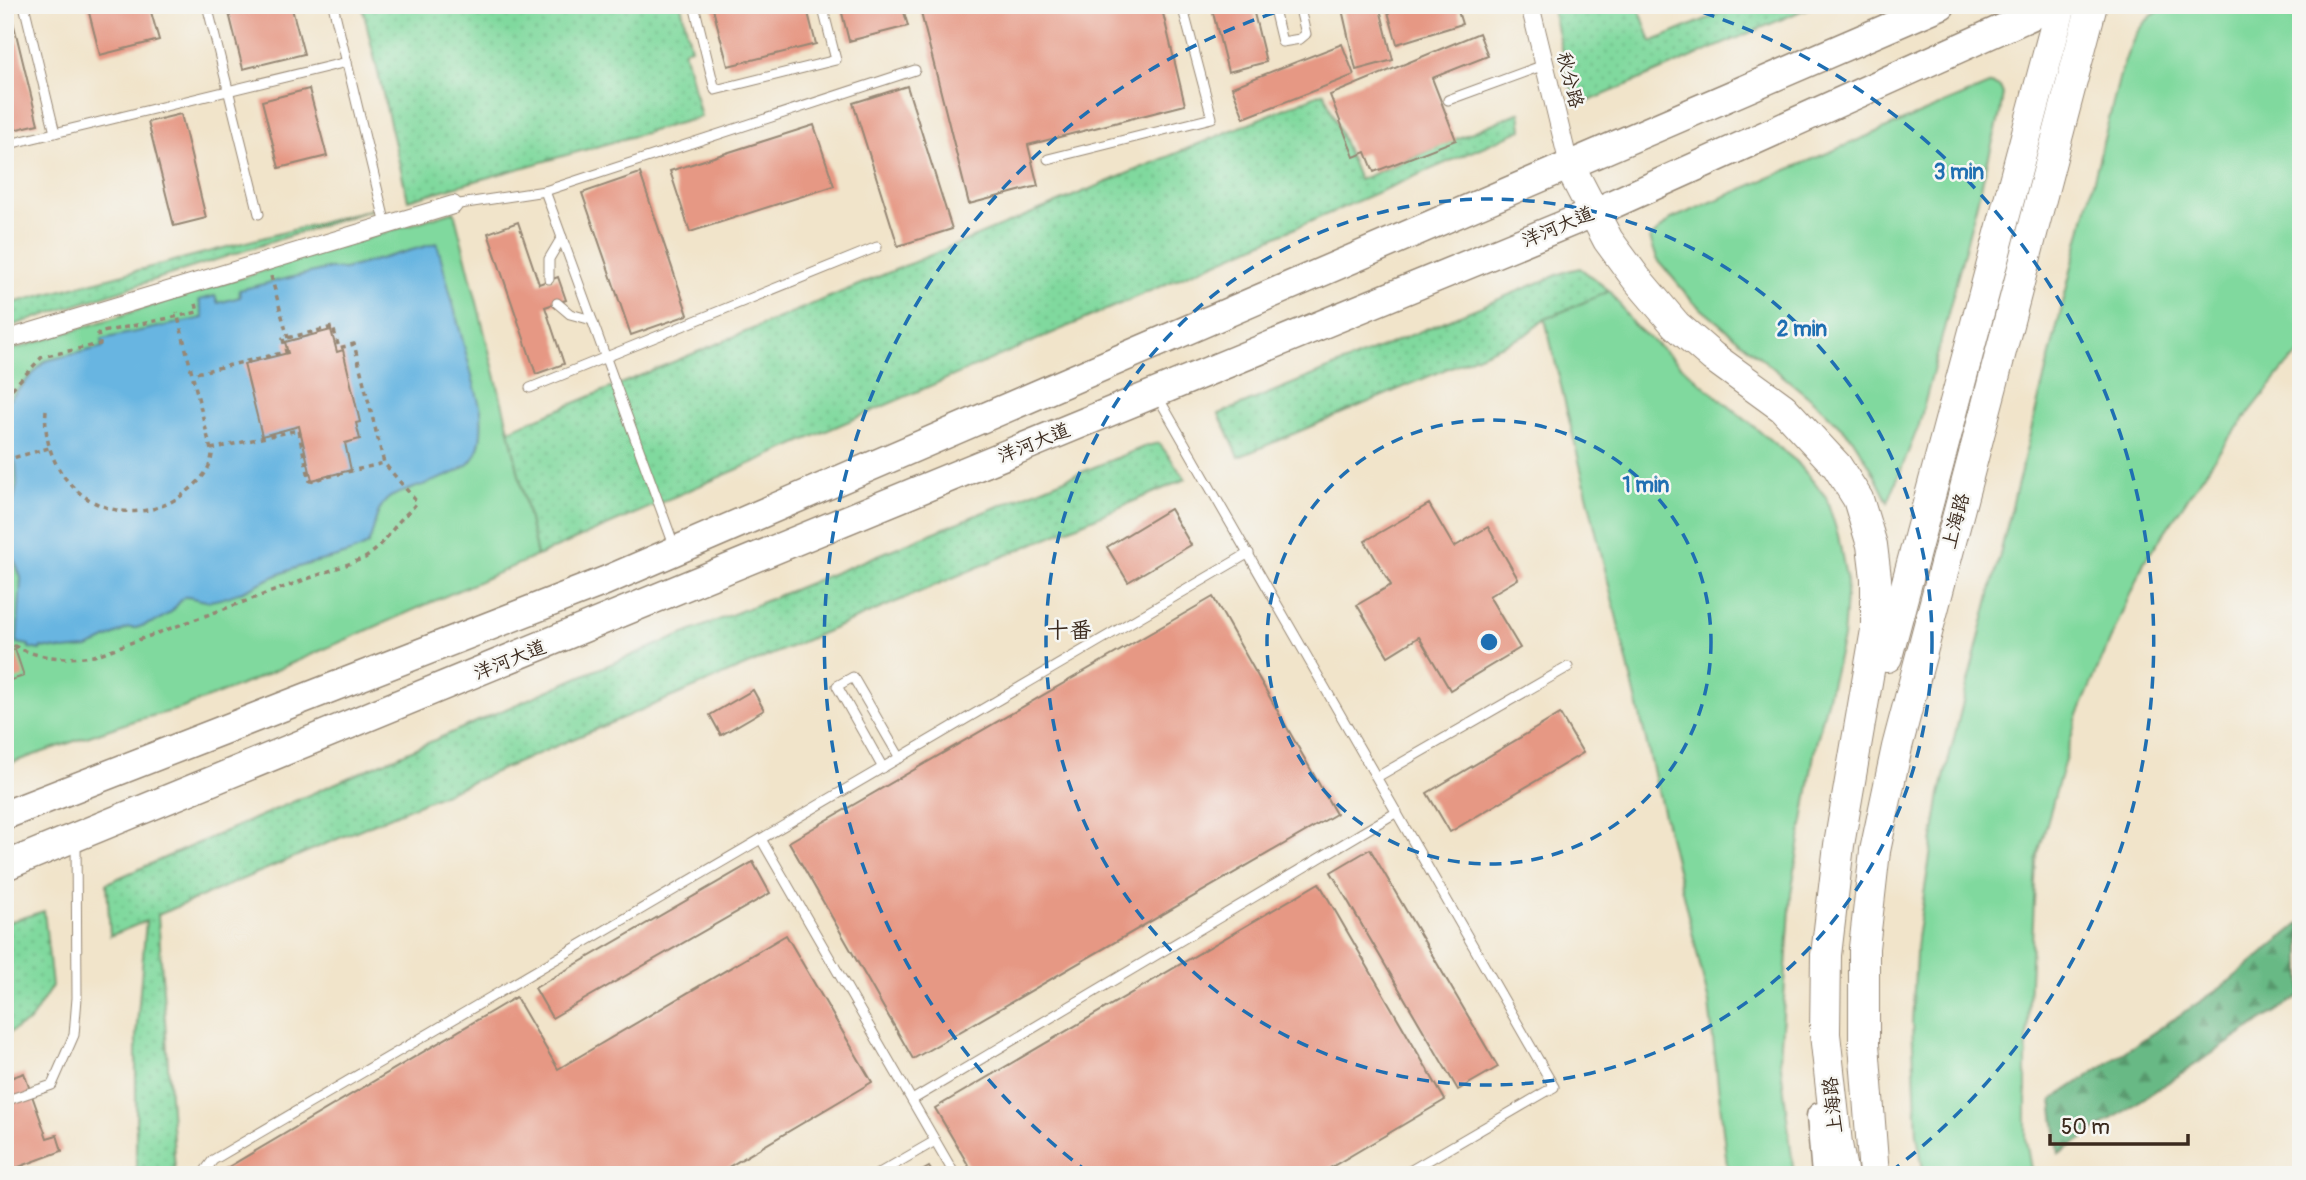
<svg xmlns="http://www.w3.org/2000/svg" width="2306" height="1180" font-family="Pangolin,'LXGW WenKai TC',sans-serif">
<defs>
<pattern id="grass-dots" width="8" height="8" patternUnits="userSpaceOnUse" patternTransform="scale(1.75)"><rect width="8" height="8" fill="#80d99e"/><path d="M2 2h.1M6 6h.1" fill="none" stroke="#70ba88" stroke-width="1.8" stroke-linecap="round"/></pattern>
<pattern id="forest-firs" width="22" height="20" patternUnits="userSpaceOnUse" patternTransform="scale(1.75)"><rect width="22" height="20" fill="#68b985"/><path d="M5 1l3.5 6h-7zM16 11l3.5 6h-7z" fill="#57976c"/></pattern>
</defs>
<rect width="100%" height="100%" fill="#f6f6f2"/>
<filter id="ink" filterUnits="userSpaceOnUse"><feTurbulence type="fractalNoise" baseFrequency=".0143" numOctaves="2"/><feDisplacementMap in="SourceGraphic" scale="14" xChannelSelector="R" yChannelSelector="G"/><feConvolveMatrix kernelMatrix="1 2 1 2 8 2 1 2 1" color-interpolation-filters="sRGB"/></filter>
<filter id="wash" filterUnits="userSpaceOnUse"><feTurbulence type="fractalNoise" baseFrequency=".00686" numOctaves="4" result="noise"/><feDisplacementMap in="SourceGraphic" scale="28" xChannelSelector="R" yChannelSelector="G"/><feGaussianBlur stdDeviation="1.57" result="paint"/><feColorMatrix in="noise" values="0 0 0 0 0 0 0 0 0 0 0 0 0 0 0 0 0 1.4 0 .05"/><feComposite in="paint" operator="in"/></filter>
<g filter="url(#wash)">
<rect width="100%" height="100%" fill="#f1e4ca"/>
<g fill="url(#grass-dots)" stroke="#5e825e" stroke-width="2">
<polygon points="362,5 681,5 691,48 684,50 701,117 408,200"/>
<polygon points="1551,5 1638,5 1651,42 1740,5 1815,5 1587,102 1578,98 1570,86"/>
<polygon points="1324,92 1359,180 1520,112 1522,130 537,556 509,430"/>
<polygon points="373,209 5,328 5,305"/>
<polygon points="1580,268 1610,291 1545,319 1524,336 1239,457 1219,414 1567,271"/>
<polygon points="1159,443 1186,479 158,915 175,1170 173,1175 136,1175 136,1037 146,921 110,936 107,883 586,674 1146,446"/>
<polygon points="44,911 52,986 30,1021 5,1035 5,923"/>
</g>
<polygon fill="url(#forest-firs)" stroke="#527252" stroke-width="2" points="2301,922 2301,995 2059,1154 2052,1100 2222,987"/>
<g fill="#80d99e" stroke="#5e825e" stroke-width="2">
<path d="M 2170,5 L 2301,5 L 2301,353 L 2288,364 L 2226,442 L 2144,562 L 2077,717 L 2036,862 L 2026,1061 L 2026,1141 L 2032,1175 L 1924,1175 L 1917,1135 L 1912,1023 L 1917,938 L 1940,794 L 2120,75 C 2131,43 2136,20 2170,5 Z"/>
<polygon points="1991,84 2000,87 2003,94 2000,114 1919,425 1888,502 1870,466 1852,438 1817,404 1693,302 1657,259 1650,238 1671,219"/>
<polygon points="454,211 509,430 537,556 249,682 180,709 136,720 5,765 5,352"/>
<polygon points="1610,291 1633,324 1703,385 1797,462 1826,497 1838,535 1847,582 1843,638 1815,748 1791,894 1780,1058 1794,1175 1728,1175 1709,1003 1545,319"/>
</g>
<path fill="#67b5e1" stroke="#517080" stroke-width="2" d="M 437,243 L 481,410 C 485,470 463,470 414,488 C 407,491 396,493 389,498 C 373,510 374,539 367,545 C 359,551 345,554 337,557 C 321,561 305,564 290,570 C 264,579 238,597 210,601 C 201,602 193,596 184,597 L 171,612 L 157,621 L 136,628 L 128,628 L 88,648 L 64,650 L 41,647 L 40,650 L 29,648 L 29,645 L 17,643 L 21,578 L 5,534 L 5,516 L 13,503 L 17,485 L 16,465 L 5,437 L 5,404 L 45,361 L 103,347 L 102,339 L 203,318 L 199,300 L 215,296 L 218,303 L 240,297 L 239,290 L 326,269 L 344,269 Z"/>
<g id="blocks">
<g fill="#e69884">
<polygon points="5,5 9,5 38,124 5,132"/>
<polygon points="87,5 149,5 159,40 100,55"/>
<polygon points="227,5 291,5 304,54 243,69"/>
<polygon points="712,5 806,5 816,44 728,66"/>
<polygon points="840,5 902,5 908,26 849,41"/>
<polygon points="919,5 1161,5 1185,105 1028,145 1038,186 969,204"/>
<polygon points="1211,5 1252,5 1266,62 1228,72"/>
<polygon points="1341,5 1379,5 1393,60 1356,70"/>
<polygon points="1386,5 1456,5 1462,24 1397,44"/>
<polygon points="1479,33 1488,56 1432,78 1456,140 1374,172 1366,152 1354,157 1330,95"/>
<polygon points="1342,44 1354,75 1244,118 1232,87"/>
<polygon points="907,86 952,229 898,246 853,103"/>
<polygon points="309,89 327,156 279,168 262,101"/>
<polygon points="181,114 206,218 174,226 148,122"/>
<polygon points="814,125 834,186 690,232 670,171"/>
<polygon points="640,173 688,315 631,335 582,193"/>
<polygon points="518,222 539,284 558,277 566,300 545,307 564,364 536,374 488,233"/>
<polygon points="331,330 337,352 343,350 360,422 356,423 360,439 345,443 351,470 312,480 299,426 262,436 244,364 288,353 285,342"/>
<polygon points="1429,504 1454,547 1488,527 1518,579 1489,596 1520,648 1450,690 1419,637 1388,656 1357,605 1391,585 1365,541"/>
<polygon points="1170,509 1191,545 1128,582 1107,547"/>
<polygon points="1213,597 1336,814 913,1059 789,842"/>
<polygon points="15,649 24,676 11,680 5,661 5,653"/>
<polygon points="753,690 764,710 721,735 710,715"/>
<polygon points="1560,714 1583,753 1450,832 1427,793"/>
<polygon points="1370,849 1498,1067 1458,1090 1331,872"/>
<polygon points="753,862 770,893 552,1018 535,988"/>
<polygon points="1319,883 1445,1100 1318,1175 974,1175 935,1108"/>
<polygon points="786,935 872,1082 715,1175 215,1175 516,997 558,1069"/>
<polygon points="24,1073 47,1138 57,1135 62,1151 5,1172 5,1080"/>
<polygon points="929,1167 934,1175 915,1175"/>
</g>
</g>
</g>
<g filter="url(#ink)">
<use href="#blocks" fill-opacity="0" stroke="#968774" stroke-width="2"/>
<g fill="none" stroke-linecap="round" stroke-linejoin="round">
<g stroke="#968774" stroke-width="11">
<g id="service">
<polyline points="24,5 55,133"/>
<polyline points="207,5 259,214"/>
<polyline points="333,5 386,225"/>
<polyline points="694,5 715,90 836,60 822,5"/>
<polyline points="1273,5 1282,42 1300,39 1306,34 1299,5"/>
<polyline points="1448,100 1544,65"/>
<polyline points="5,145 347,62"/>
<polyline points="1048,159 1212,118 1182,5"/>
<polyline points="545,191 675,548"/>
<polyline points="453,205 545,191 915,70"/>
<polyline points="549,279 549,259 562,237"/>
<polyline points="557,303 570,314 592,320"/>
<polyline points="530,388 877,247"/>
<polyline points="1158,397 1554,1087 1403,1175"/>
<polyline points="883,768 837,686 853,677 900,758"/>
<polyline points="1377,777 1568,667"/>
<polyline points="761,839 955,1175"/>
<polyline points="912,1100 1397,812"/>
<polyline points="5,1101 52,1085 74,1035 77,998 76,840"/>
<polyline points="202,1175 213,1160 1249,553"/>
<polyline points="876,1175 935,1141"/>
</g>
</g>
<g stroke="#968774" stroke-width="20">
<g id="minor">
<polyline points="1530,5 1569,165"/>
<polyline points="5,340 453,205"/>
</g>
</g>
<g stroke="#968774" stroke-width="29">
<polyline id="secondary" points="1820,1116 1825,1175"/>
</g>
<g stroke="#968774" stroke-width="31">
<g id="primary">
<polyline points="5,815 605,581 1941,5"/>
<polyline points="5,866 1593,213 2055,5"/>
</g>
</g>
<g stroke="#968774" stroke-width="32">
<g id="trunk">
<polyline points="1569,165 1608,240 1636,278 1676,325 1713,357 1783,408 1837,466 1858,499 1872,545 1876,578 1876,630 1839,845 1826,955 1825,1034 1837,1144 1843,1175"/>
<polyline points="1887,657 2061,5"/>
<polyline points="1874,1175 1864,1044 1864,948 1875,851 1897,747 2092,5"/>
</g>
</g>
<g stroke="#968774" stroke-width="3.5" stroke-dasharray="5 5" stroke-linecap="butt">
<polyline points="271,276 288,338"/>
<polyline points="5,396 42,357 100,344 98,333 198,312 195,299"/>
<polyline points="211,449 298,430 310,481 384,463"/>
<polyline points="5,460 49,448"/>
<path d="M 5,640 C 33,659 61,660 94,656 L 365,558 C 380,548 387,537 397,524 C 403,516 411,511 417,502 L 384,463 L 354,344 L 339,348 L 333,327 L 283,339 L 286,352 L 192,374"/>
</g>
<use href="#service" stroke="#fff" stroke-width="9"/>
<use href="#minor" stroke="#fff" stroke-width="18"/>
<use href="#secondary" stroke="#fff" stroke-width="26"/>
<use href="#primary" stroke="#fff" stroke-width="28"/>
<use href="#trunk" stroke="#fff" stroke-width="30"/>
<path stroke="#968774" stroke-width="3.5" stroke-dasharray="5 5" stroke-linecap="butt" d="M 46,410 C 39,491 124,543 189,490 C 200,481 211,469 212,454 L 177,313"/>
</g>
</g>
<g fill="none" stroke="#1f6fb2" stroke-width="3.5" stroke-dasharray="12 9">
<circle cx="1489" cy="642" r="222"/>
<circle cx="1489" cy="642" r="443"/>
<path d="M1089 1173A665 665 0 0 1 1295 6M1683 6A665 665 0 0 1 1889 1173"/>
</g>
<g text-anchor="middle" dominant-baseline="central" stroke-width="5" stroke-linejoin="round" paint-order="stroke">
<g font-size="19" fill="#3b2a1e" stroke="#f6f6f2">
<text transform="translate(1570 80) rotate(76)">秋分路</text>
<text transform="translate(1558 227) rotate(-23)">洋河大道</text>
<text transform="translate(1034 443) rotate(-22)">洋河大道</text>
<text transform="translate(1956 521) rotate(-75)">上海路</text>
<text transform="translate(510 660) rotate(-22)">洋河大道</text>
<text transform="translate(1833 1105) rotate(-96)">上海路</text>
</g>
<g font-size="23" fill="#3b2a1e" stroke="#f6f6f2">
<text x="1069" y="630">十番</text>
</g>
</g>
<circle cx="1489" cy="642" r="10" fill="#1f6fb2" stroke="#f6f6f2" stroke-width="3.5"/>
<g font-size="21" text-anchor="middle" font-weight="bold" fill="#1f6fb2" stroke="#f6f6f2" stroke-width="5" stroke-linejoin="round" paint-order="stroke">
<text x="1959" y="179">3 min</text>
<text x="1802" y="336">2 min</text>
<text x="1646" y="492">1 min</text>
</g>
<rect width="2306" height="1180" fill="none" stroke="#f6f6f2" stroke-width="28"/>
<path d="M2050 1134v10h138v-10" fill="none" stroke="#3b2a1e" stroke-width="3.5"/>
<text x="2061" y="1134" font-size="21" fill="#3b2a1e" stroke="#f6f6f2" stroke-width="5" paint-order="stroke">50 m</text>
</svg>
